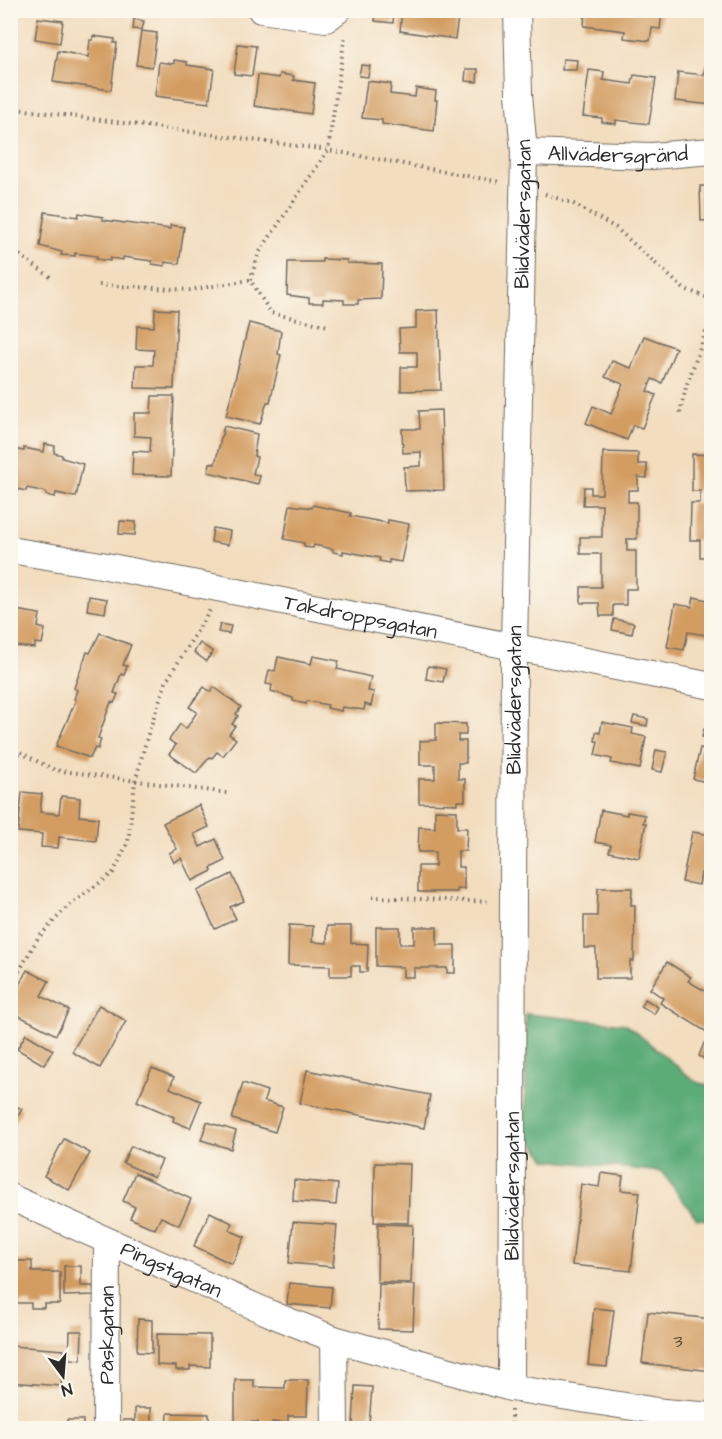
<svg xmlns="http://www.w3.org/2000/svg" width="722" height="1439" font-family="'Architects Daughter',sans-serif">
<rect width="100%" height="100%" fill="#fbf7ec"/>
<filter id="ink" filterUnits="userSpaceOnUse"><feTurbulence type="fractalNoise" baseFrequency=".0167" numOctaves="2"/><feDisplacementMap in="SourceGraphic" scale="12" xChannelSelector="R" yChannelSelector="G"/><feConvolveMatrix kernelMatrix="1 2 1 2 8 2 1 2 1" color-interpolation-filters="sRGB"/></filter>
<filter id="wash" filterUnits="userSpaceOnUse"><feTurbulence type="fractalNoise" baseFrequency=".008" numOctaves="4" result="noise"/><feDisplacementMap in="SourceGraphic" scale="24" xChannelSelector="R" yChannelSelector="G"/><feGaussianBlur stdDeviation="1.35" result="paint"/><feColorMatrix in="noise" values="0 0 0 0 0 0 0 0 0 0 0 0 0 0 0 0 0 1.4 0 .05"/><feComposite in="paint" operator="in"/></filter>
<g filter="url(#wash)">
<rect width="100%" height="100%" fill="#f2ddbf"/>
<polygon fill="#5bac78" stroke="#436c52" stroke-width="1.5" points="526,1014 626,1024 696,1082 711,1086 711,1220 697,1219 662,1172 547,1160 525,1133"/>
<g id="blocks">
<g fill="#d39d62">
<polygon points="376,10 394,10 393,23 375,21"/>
<polygon points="402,10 459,10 455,39 400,31"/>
<polygon points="585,10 662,11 660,29 652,28 650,41 624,38 625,31 584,26"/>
<polygon points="38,18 63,21 60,43 35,39"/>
<polygon points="134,19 144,21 142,30 133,29"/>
<polygon points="141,31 157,33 152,67 136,65"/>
<polygon points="93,36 115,39 114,43 117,43 111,90 53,82 58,51 88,57 90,40 93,40"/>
<polygon points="10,38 15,42 13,58 16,64 15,70 10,74"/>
<polygon points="238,44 256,46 252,76 234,74"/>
<polygon points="563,59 577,60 576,70 562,70"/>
<polygon points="174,60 187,62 187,65 214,69 209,103 155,96 159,62 174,64"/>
<polygon points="361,65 370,66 368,77 359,76"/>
<polygon points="705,66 712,67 712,105 675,101 678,72 704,75"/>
<polygon points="466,69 478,69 477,82 465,81"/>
<polygon points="589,70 604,72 603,80 632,84 634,75 656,78 649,124 616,120 616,124 602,122 602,118 583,116"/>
<polygon points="280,74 294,76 293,80 315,83 311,114 254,106 258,75 279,78"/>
<polygon points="367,81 391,84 390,94 415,97 416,88 436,91 435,100 437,100 434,131 382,124 382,120 362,118"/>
<polygon points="700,186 712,186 712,220 701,221"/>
<polygon points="45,212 78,217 79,213 103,217 103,220 170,229 170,225 184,227 179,264 165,262 165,266 152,264 152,261 123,257 123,260 110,258 110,261 96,259 97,256 75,253 75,256 61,255 62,252 40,246"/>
<polygon points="322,259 347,260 347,263 382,264 381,299 358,300 358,304 344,304 344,300 323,299 323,303 309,303 309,298 287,295 288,262 322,262"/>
<polygon points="155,309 177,310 174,389 135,388 136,365 153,365 154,350 136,349 137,326 154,327"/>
<polygon points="438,310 441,390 401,391 401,367 417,367 417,352 400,352 399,329 416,328 416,311"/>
<polygon points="10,316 16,317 14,330 10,329"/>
<polygon points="249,323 281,331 278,354 281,355 270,402 267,402 260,424 226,416"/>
<polygon points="644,336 676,348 662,383 652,379 647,391 656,395 642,428 633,425 627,440 586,423 593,406 611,414 623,384 605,377 612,361 631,368"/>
<polygon points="152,396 174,396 171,476 132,475 133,451 150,452 151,437 134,436 134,413 151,413"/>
<polygon points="441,410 444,490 405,491 404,467 421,466 421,452 403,453 402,429 420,429 419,411"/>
<polygon points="224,426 257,434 254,456 257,457 253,474 260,476 258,484 208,472 210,463 215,464"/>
<polygon points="45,444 55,446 54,453 62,455 62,458 83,464 76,497 56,493 55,497 46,495 46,492 27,488 26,491 17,489 17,486 10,485 10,450 13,449 24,451 24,448 44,452"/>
<polygon points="603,452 638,453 638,464 647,464 647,478 638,477 638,490 628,490 628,502 637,502 637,539 627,539 627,551 636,551 636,589 626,589 626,605 613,605 613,616 600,616 599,603 581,603 581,587 601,587 601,554 580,554 580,537 602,537 602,505 583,505 584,487 591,487 591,494 602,494"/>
<polygon points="692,454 712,455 712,557 700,557 700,540 690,540 691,503 700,503 700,491 692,491"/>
<polygon points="290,505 312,508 313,505 351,513 350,516 388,523 388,520 409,524 401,562 389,560 389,563 379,561 380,558 343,551 343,554 333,552 333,549 314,545 313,548 304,547 304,543 284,539"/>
<polygon points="120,521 136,522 135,535 119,534"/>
<polygon points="213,528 230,531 228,545 211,542"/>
<polygon points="89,596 107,599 105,613 87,610"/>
<polygon points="694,597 712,601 712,636 688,632 684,650 667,647 675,604 692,607"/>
<polygon points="10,609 40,614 38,627 45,629 42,644 35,643 35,648 14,646 13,650 10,649"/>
<polygon points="614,619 634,623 632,634 612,630"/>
<polygon points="220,624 231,626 229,634 218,632"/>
<polygon points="100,633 131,645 123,665 127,666 124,675 121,674 114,693 118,694 114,703 111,702 98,738 101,739 98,749 95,748 90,758 56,746 76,700 74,699 77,690 74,688 87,652 90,653"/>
<polygon points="200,643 213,652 206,661 194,652"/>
<polygon points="313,656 339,661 337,669 371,677 368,691 374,692 371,706 365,704 364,710 342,707 341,711 327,708 328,705 307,701 306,704 293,701 293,698 271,691 272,685 266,684 269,670 275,671 278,657 311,664"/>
<polygon points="428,666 446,669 443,682 426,679"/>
<polygon points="204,687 211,692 214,687 241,707 236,714 238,716 232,724 235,726 229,734 236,739 223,756 217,752 212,758 210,757 196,773 169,754 176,745 169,740 180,724 186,729 197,712 189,707"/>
<polygon points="634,716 648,719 647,726 632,723"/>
<polygon points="602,722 633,728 632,734 646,737 640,769 611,763 612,759 595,755 598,741 595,741 596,732 600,733"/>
<polygon points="436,723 466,724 466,735 458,735 458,741 466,741 466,763 458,763 458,779 465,779 465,801 457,801 457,804 419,803 419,779 435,779 435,765 420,765 420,741 436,740"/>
<polygon points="704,729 712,730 712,739 702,737"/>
<polygon points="700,748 712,750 712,783 693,779"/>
<polygon points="656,750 667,752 662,772 652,770"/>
<polygon points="22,792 42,794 40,812 59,814 61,796 80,798 79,816 98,818 96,841 59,837 58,848 41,847 42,834 18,832"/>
<polygon points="199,805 209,827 194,834 200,847 216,839 225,861 211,868 212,871 192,881 181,858 174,862 169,853 177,849 163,823"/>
<polygon points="435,810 457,811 457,828 467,828 466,851 458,851 458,867 464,867 464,889 457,889 457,892 418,892 418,866 435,866 435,852 418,852 419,827 435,828"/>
<polygon points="601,810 627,815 627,812 645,815 643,823 646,823 639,858 609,852 611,845 595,842"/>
<polygon points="692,832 712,835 712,875 701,873 699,885 682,882"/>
<polygon points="232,874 244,901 230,907 236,919 215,929 197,891"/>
<polygon points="598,888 632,888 631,905 635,905 634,961 630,961 630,978 596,978 596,948 584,948 584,916 597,916"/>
<polygon points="289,925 313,926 312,942 327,943 327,926 351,926 351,943 368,944 367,972 360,972 360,966 351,966 351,976 330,976 330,966 288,965"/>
<polygon points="376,927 400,927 400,944 414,944 414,927 437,927 437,945 455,945 455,973 447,973 447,968 414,968 414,977 403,977 403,967 376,966"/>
<polygon points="667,962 691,977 688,981 712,995 710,1034 660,1003 663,998 650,989"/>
<polygon points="27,970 49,981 41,996 69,1010 56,1035 10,1011 10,1003"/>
<polygon points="645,999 658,1007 654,1014 641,1006"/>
<polygon points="99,1005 126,1021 100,1068 72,1052"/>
<polygon points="26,1034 53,1050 44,1065 17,1049"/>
<polygon points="704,1043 712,1048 710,1062 699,1056"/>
<polygon points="152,1068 174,1077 170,1088 201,1101 190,1128 173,1121 174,1117 137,1101"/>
<polygon points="307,1070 430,1095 424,1128 300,1103"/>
<polygon points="243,1083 267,1091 264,1101 283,1107 275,1132 232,1119"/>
<polygon points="10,1103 22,1109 10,1132"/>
<polygon points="207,1122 236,1131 231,1149 201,1140"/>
<polygon points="64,1139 90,1153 69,1190 44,1176"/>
<polygon points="131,1146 162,1160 154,1177 123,1163"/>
<polygon points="375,1163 410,1164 408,1223 374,1222"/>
<polygon points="135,1173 191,1199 179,1225 161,1217 155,1229 130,1218 135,1207 123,1201"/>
<polygon points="601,1173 623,1176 621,1190 640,1192 631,1271 572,1265 581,1184 599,1187"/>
<polygon points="294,1180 338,1184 336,1205 293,1201"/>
<polygon points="210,1212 232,1223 229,1230 245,1237 232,1264 194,1246"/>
<polygon points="293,1222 337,1225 333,1267 289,1263"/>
<polygon points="378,1224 413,1225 411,1283 377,1282"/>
<polygon points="18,1261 32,1261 32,1272 60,1272 60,1304 44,1304 44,1308 31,1308 31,1303 17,1303"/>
<polygon points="64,1266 81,1266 81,1286 93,1286 94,1295 64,1296"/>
<polygon points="289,1283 332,1287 330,1308 287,1304"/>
<polygon points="379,1284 415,1285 413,1330 378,1329"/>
<polygon points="594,1308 614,1310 607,1367 588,1365"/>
<polygon points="648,1312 712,1319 712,1371 642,1363"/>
<polygon points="138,1319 152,1320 152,1353 137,1352"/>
<polygon points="70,1331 82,1331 81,1360 69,1359"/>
<polygon points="157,1334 210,1335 210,1367 190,1366 190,1370 176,1370 176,1366 157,1365"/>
<polygon points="12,1346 64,1350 61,1386 10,1382"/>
<polygon points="235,1380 254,1380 254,1387 285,1388 285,1380 308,1380 307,1416 288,1416 288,1423 272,1422 272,1426 258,1426 258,1422 235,1422"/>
<polygon points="355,1386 372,1387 369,1425 353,1424"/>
<rect x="135" y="1408" width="16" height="20"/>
<polygon points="168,1413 209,1414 209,1428 167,1428"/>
<rect x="67" y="1420" width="16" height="8"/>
<rect x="123" y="1420" width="10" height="8"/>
</g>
</g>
</g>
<g filter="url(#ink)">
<use href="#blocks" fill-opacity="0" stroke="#71695f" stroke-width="1.5"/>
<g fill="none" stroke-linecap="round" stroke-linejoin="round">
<g stroke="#71695f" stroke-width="28">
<g id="minor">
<polyline points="261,10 326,19 338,10"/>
<path id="s1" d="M 524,152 L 652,156 L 712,151"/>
<path id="s2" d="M 10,550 L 101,565 L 712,686"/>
<path id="s3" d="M 10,1197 L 276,1316 L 334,1339 L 511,1388 L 664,1412 L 712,1416"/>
<polyline points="334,1339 335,1428"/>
<path id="s4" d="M 511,1388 L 514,647 L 524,152 L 519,94 L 517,10"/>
<path id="s5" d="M 106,1428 L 107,1242"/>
</g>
</g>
<g stroke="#71695f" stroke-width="4" stroke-dasharray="1.5 4.5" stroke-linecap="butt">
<polyline points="10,108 328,150 500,182"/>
<polyline points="545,194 572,203 616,228 684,289 712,299"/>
<polyline points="10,248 53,279"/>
<polyline points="250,280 259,253 328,150 345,35"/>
<polyline points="99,285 190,290 250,280 271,313 328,326"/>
<polyline points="680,413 686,387 712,315"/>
<polyline points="15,750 55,770 227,793"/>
<polyline points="372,897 491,902"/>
<polyline points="10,987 38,938 67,907 113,873 128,842 135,782 148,734 166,682 210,610"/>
<polyline points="511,1410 511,1428"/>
</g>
<use href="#minor" stroke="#fff" stroke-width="26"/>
</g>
</g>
<g text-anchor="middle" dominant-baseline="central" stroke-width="4.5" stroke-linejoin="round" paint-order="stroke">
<g font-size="18" fill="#554839">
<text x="678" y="1341">3</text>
</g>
<g font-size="21" fill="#2b2b2b" stroke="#fbf7ec">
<text stroke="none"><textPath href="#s1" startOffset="94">Allvädersgränd</textPath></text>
<text stroke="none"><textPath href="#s4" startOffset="1174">Blidvädersgatan</textPath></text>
<text stroke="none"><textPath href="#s2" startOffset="357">Takdroppsgatan</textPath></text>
<text stroke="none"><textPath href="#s4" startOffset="688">Blidvädersgatan</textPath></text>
<text stroke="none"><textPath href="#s4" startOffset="202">Blidvädersgatan</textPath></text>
<text stroke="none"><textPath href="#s3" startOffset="177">Pingstgatan</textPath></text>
<text stroke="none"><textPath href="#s5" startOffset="93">Påskgatan</textPath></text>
</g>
</g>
<rect width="722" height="1439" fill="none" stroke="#fbf7ec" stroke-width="36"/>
<g transform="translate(63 1376) rotate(164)" stroke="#fbf7ec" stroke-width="4.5" paint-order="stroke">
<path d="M0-4.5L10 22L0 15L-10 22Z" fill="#2b2b2b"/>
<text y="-9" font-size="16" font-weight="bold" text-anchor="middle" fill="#2b2b2b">N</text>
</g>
</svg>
